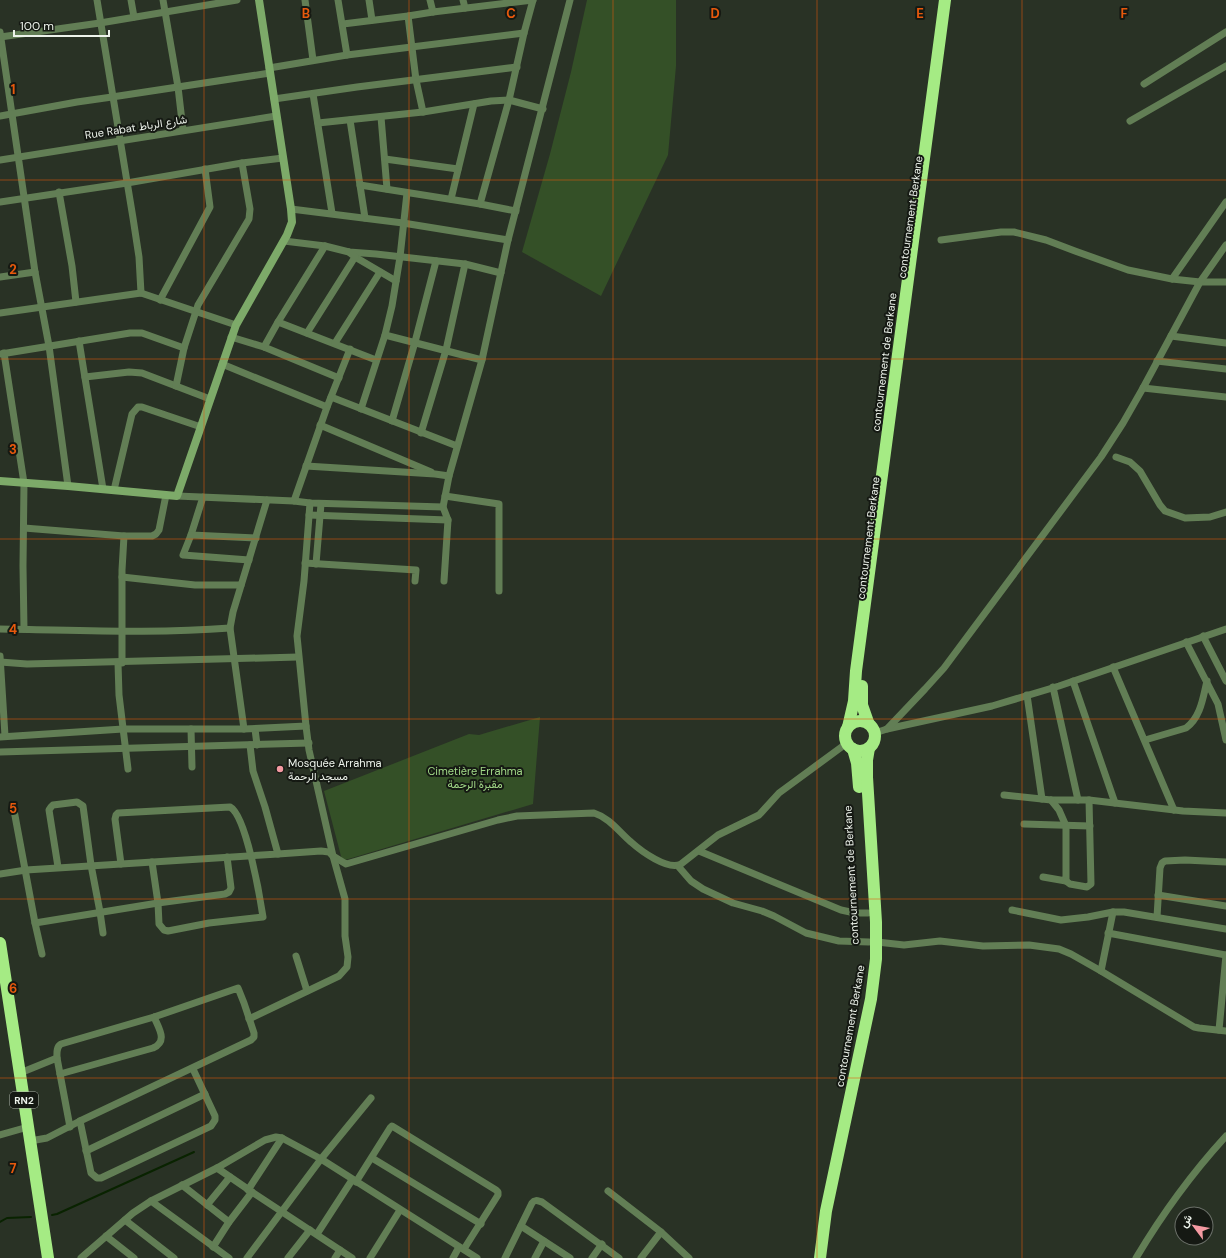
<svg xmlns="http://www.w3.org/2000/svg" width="1226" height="1258" font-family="'DM Sans',Vazirmatn,sans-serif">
<rect width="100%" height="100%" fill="#293225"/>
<g fill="#345027">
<polygon points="587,0 676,0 676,66 668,155 601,296 522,252 550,154 571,72"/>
<polygon points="540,717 533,804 345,860 342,860 324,791 469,734 479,735"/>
</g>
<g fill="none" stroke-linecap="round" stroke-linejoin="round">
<g stroke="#092300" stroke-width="2">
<polyline points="52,1215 57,1214 194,1152"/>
<polyline points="0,1222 7,1218 31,1217"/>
</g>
<g stroke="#627e55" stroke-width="7">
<polyline points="97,0 133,218 139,257 141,293"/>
<polyline points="131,0 134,17"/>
<polyline points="163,0 178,87 183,130"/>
<polyline points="305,0 313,60"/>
<polyline points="338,0 347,55"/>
<polyline points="369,0 372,20"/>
<polyline points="430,0 433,12"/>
<polyline points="463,0 465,8"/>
<polyline points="408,16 416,80 423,112"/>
<polyline points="343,24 408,16 433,12 533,0"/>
<polyline points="0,32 35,272 49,346 68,486"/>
<polyline points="0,37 100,23 237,0"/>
<polyline points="269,68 347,55 524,33"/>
<polyline points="1144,84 1226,32"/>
<polyline points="313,94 332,213"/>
<polyline points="274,99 357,87 517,67"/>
<polyline points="0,116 77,102 112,97 270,73"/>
<polyline points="381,117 387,189"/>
<polyline points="350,120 365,218"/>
<polyline points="1130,121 1226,66"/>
<polyline points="318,123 423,112 491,101 509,100 543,109"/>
<polyline points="385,159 458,169"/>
<polyline points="0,160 276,116"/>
<polyline points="360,185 480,204 516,211"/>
<polyline points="59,192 72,266 76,302"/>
<polyline points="451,199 474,104"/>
<polyline points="0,202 127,183 242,163 283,158"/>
<polyline points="480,204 509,100 524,33 533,0"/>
<polyline points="291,209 403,223 508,240"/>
<polyline points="941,240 1001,232 1014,232 1046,240 1075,251 1128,270 1172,279 1200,282 1226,282"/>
<polyline points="284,241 325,246 349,252 376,254 465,264 501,273"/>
<polyline points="355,257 396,281"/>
<polyline points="0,277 35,272"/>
<polyline points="1172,279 1226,202"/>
<polyline points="160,300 210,207 205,169"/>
<polyline points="0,313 141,293 236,325"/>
<polyline points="278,322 376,360"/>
<polyline points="307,333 355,257 349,252"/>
<polyline points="385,335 482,360"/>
<polyline points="1171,336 1226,343"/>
<polyline points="231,337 264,347 339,378"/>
<polyline points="79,341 103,489"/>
<polyline points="335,343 380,272"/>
<polyline points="264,347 278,322 325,246"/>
<polyline points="4,353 24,483 23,566 24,629"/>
<polyline points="1,354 130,333 142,333 184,348"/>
<polyline points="1157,361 1226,369"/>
<polyline points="222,364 327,407"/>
<polyline points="85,377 129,372 142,373 210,399"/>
<polyline points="176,386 184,348 198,305 249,219 250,209 242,163"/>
<polyline points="1143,388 1226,397"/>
<polyline points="331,397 457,446"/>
<polyline points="361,409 385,335 392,306 400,257 407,193"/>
<polyline points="392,421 415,342 436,261"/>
<polyline points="320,425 431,472"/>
<polyline points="421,433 446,350 465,264"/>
<polyline points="1116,457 1130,462 1140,471 1160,505 1165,511 1185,518 1210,517 1226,512"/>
<polyline points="306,466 435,474 449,476"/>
<polyline points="114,490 132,414 138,407 142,407 201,427"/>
<polyline points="177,496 294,501 310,503 443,507"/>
<polyline points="445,496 499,504 499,591"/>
<polyline points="203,497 191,535 183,555 249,560"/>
<polyline points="294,501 327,407 350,349"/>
<polyline points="309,515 448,520"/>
<polyline points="24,528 124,536 152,536 156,534 159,530 166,495"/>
<polyline points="191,535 256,538"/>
<polyline points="305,563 416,570 415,581"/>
<polyline points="316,564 321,504"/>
<polyline points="122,577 195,585 241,585"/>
<polyline points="444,581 448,520 443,507 449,476 482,360 508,240 570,0"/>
<path d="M 0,629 C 77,630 154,634 230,628"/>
<polyline points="1203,636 1226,681"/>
<polyline points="1186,642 1218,704 1226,740"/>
<polyline points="0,656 5,736"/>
<polyline points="0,662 27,664 298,657"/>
<polyline points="118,663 119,695 128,769"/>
<polyline points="122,663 122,570 124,536"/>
<polyline points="1113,667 1174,810"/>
<polyline points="1073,681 1115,803"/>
<polyline points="1053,687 1078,800"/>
<polyline points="1027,695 1042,799"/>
<polyline points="191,729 192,767"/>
<polyline points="244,729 230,628 233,612 267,500"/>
<polyline points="255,729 257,745"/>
<polyline points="887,729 992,706 1059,686 1226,629"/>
<polyline points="875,733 887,729 925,689 944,668 1101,457 1123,423 1143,388 1200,282 1226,245"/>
<polyline points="0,737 123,729 244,729 306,726 297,636 304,581 310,503"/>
<path d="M 1145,740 L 1186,728 C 1201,717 1203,697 1207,681"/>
<polyline points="0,752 309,743"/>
<polyline points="1004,795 1051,800 1089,800 1183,811 1226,813"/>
<polyline points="13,805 35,923 42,954"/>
<polyline points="1024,824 1090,826"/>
<polyline points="699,851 841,910 855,913 868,913"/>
<path d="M 278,854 L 321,851 L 329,852 L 333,856 L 346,864 L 498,820 L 517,816 L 594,813 C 610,818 619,832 631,842 C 641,851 668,871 681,864 L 718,835 L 759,815 L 779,793 L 847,743"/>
<path d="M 121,864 L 115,819 L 116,815 L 118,813 L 230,807 C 246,815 260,897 263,917 L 209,923 L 168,931 L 164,930 L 159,924 L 158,903 L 152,862"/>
<polyline points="678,866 691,881 703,889 733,903 762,911 774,916 806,933 839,941 869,942"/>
<polyline points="58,867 49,810 51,807 53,805 77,802 83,806 91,865 100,912 103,933"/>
<polyline points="0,874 26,870 278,854 265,807 253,771 250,745"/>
<polyline points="1043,877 1066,881 1066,826 1059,810 1051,800"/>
<polyline points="1066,881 1070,884 1087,887 1091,884 1089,800"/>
<polyline points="1158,895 1226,906"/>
<polyline points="1012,910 1061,920 1088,917 1113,912 1124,912 1226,929"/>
<polyline points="1157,917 1160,868 1162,863 1165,861 1185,860 1226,862"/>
<polyline points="35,923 158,903 225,894 229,892 231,888 227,857"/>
<polyline points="1108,933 1226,955"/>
<polyline points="877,942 904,945 940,941 983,946 1029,945 1059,949 1071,954 1101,971 1194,1027 1199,1028 1226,1031"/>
<polyline points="296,956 307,991"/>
<polyline points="1101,971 1113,912"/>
<polyline points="249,1019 339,976 347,967 348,957 345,936 345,899 333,856 309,750 306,726"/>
<polyline points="1219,1030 1226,955"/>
<polyline points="20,1073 57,1058 70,1127"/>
<path d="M 60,1074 L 153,1048 C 168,1041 159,1029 154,1017"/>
<polyline points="80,1121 91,1173 97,1178 101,1178 211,1126 215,1120 215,1116 193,1069"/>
<polyline points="0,1135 28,1127"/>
<path d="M 30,1141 L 47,1138 L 80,1121 L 251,1040 L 254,1037 L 254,1033 L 244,1003 L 238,988 L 154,1017 L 61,1044 C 56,1047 57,1053 57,1058"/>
<polyline points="86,1151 205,1094"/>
<polyline points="372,1158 481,1224"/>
<polyline points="217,1168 252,1192 352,1258"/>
<polyline points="356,1182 390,1128 392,1126 496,1190 498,1192 498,1195 464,1249"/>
<polyline points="182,1185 229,1222"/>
<polyline points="248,1190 282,1138"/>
<polyline points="608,1191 661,1232 689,1258"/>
<polyline points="151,1201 229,1258"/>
<polyline points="207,1205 230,1177"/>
<polyline points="125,1220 174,1258"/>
<polyline points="521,1226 570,1258"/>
<polyline points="317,1234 352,1180"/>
<polyline points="106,1236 134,1258"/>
<polyline points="213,1247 229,1222 252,1192"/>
<polyline points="81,1258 133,1213 151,1201 217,1168 265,1140 276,1137 282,1138 321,1159 477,1258"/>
<polyline points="247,1258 321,1159 371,1098"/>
<polyline points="288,1258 310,1230"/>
<polyline points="335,1258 340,1250"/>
<polyline points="370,1258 400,1210"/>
<polyline points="453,1258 459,1247"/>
<path d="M 505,1258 L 532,1203 C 535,1199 538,1201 542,1202 L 619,1258"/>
<polyline points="535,1258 544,1241"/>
<polyline points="592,1258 602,1244"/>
<polyline points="641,1258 661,1232"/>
<path d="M 1136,1258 C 1161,1216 1193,1172 1226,1136"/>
</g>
<polyline stroke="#7daa69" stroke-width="8" points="0,481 68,486 177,496 236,325 287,235 292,222 291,209 259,0"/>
<g stroke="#a5eb84" stroke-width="12">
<polyline points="862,686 862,705 868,722"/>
<circle cx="860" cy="736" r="15"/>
<polyline points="848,727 854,701 856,671 945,0"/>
<polyline points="853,749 857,763 859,787"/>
<polyline points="0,943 48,1258"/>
<polyline points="820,1258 826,1211 871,999 876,959 876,922 867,777 867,760 869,748"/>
</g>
</g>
<path fill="none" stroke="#e8590c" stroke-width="1" stroke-opacity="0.55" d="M 204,0 L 204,1258M 409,0 L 409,1258M 613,0 L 613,1258M 817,0 L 817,1258M 1022,0 L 1022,1258M 0,180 L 1226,180M 0,359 L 1226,359M 0,539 L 1226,539M 0,719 L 1226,719M 0,899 L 1226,899M 0,1078 L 1226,1078"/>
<circle fill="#f49aa2" stroke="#151913" stroke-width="1.5" cx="280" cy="769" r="4"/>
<g text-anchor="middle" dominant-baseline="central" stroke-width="4" stroke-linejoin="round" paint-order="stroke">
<rect fill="#151913" stroke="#acb2aa" stroke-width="1" x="10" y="1092" width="28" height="16" rx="3"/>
<g font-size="10" font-weight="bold" fill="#edf3eb">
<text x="24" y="1100">RN2</text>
</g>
<g font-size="11" fill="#edf3eb" stroke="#151913">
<text transform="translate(136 127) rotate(-9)">Rue Rabat شارع الرباط</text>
<text transform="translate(910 217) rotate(-82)">contournement Berkane</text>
<text transform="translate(884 362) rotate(-83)">contournement de Berkane</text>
<text transform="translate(868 538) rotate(-83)">contournement Berkane</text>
<text transform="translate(851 875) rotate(-93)">contournement de Berkane</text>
<text transform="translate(850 1026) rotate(-80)">contournement Berkane</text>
</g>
<g font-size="11" fill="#edf3eb" stroke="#151913" text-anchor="start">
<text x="288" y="763">Mosquée Arrahma<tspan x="288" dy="13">مسجد الرحمة</tspan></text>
</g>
<g font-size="11" fill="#a1d887" stroke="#151913">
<text x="475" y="771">Cimetière Errahma<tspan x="475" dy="13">مقبرة الرحمة</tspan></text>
</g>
</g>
<g font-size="13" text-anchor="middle" font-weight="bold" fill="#e8590c" stroke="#151913" stroke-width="4" stroke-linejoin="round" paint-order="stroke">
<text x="306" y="18">B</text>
<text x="511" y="18">C</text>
<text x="715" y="18">D</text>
<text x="920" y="18">E</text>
<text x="1124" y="18">F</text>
<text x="13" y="94">1</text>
<text x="13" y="274">2</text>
<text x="13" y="454">3</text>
<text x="13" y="634">4</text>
<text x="13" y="813">5</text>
<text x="13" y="993">6</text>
<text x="13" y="1173">7</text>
</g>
<g transform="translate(1194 1226) rotate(302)"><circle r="19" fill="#151913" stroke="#6b7069"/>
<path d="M0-3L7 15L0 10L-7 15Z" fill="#f49aa2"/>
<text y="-6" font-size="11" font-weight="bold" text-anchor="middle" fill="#edf3eb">ش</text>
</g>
<path d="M14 30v6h95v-6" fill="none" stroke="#edf3eb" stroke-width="2"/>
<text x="20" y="30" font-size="12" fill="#edf3eb" stroke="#151913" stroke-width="3" paint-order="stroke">100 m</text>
</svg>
